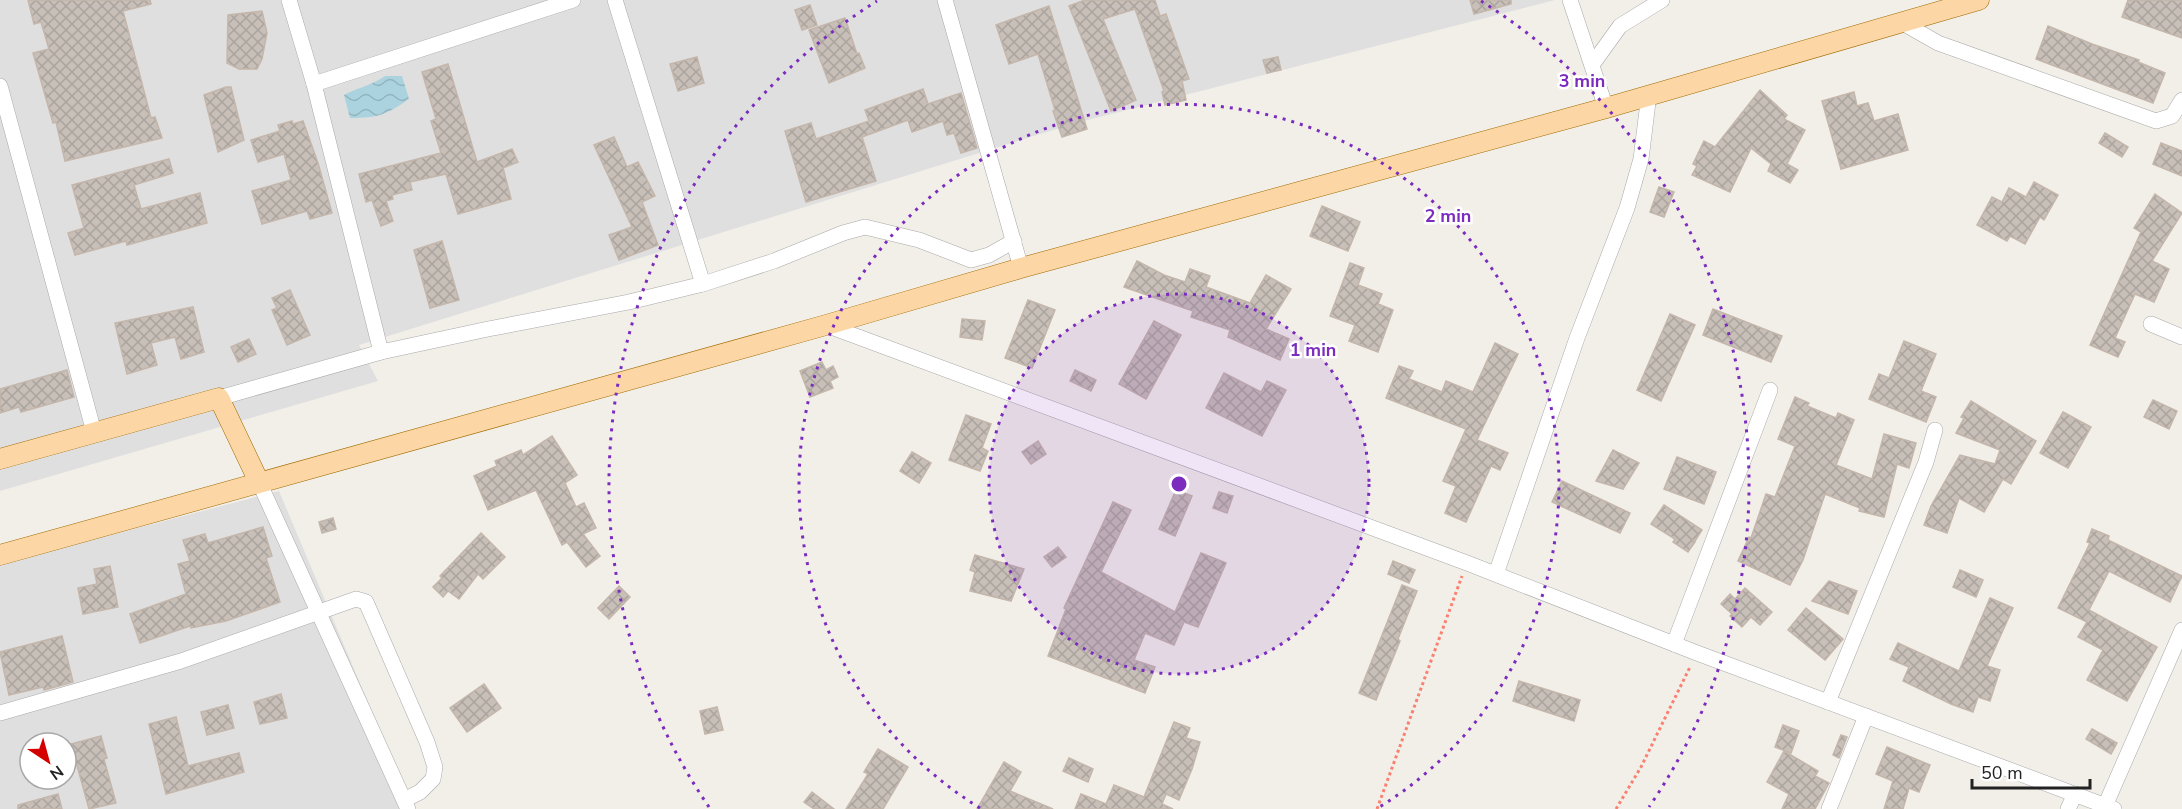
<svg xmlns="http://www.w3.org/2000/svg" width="2182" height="809" font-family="'Nunito Sans',sans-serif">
<defs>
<pattern id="water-waves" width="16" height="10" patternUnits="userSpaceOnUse" patternTransform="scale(1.5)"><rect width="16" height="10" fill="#aad3df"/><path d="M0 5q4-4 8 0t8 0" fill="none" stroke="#92b5bf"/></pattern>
<pattern id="building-cross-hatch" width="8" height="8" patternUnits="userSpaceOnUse" patternTransform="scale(1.5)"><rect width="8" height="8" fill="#c7bfb8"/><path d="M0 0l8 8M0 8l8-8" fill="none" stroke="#aba49e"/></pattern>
</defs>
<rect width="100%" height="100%" fill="#f2efe9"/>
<g fill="#e0dfdf" fill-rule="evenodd">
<polygon points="0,0 1555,0 1076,123 359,345 378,381 0,491"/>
<path d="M 279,491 L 413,809 L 0,809 L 0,564 ZM 30,743 L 66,743 L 66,779 L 30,779 Z"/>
</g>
<path fill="url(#water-waves)" d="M 385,76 L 402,76 L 409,99 C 386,115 378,118 350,118 L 344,95 C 357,88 373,85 385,76 Z"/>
<g fill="url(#building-cross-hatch)" stroke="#c4b6ab" stroke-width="1.5">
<polygon points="28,0 150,0 151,4 123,11 151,118 155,117 162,138 65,161 56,122 53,123 33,53 49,49 41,22 34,24"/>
<polygon points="1085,0 1155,0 1160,16 1166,14 1189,79 1182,81 1186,100 1165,105 1162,92 1164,91 1135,9 1103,19 1136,100 1111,111 1069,6"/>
<polygon points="1470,0 1511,0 1511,4 1474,14"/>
<polygon points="2128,0 2182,0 2182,38 2122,17"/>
<polygon points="810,5 817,25 802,30 795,10"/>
<polygon points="1049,6 1087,129 1062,137 1053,111 1055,110 1038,54 1009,64 996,25"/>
<polygon points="262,11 267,33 262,59 257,69 239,69 227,63 228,15"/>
<polygon points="845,18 857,54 859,53 865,68 829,83 809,30"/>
<polygon points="2048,26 2092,44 2139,60 2138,62 2165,73 2153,103 2036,59"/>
<polygon points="697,57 704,83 678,91 670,64"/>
<polygon points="1278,57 1281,70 1267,73 1263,60"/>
<polygon points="448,64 477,162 512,149 518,162 503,168 511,199 458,214 446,174 410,182 412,190 392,195 393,199 386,201 393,221 381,226 372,200 366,202 359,174 441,153 431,121 436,119 422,72"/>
<polygon points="226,87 231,87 244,140 218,152 204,95"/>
<polygon points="923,89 928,104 961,93 977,148 961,153 954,133 947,135 943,121 912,132 908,120 862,137 876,181 806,202 785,131 811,123 816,139 869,121 865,110"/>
<polygon points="1760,90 1787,115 1784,119 1805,130 1787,164 1798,170 1790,183 1768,171 1771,164 1751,148 1730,192 1692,175 1697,166 1693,164 1704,141 1715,147"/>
<polygon points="1854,92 1857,106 1868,103 1874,121 1898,114 1908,150 1841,169 1822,101"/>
<polygon points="292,121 293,124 303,121 318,163 332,213 310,219 307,211 262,224 252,191 291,180 284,154 258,162 251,140 280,131 278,125"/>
<polygon points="2105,133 2128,147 2122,157 2099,143"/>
<polygon points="614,137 627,167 638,162 655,196 642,202 658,245 619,260 609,235 632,227 594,145"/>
<polygon points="2161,143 2182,151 2182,176 2153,164"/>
<polygon points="169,159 173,173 134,185 141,209 200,193 207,223 127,245 126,241 75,255 68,233 84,228 72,185"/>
<polygon points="2034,182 2058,195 2044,220 2040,217 2025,244 2010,236 2007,241 1977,225 1992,197 2002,202 2009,188 2026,197"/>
<polygon points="1659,187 1674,192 1664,217 1650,212"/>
<polygon points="2155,194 2182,213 2152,261 2169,269 2154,302 2135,294 2115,338 2125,342 2118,357 2090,345 2141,232 2134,228"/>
<polygon points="1322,206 1360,222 1348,251 1310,236"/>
<polygon points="442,241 459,300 430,308 414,250"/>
<polygon points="1137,261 1164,275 1185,282 1190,269 1210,276 1206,287 1250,303 1266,275 1291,289 1266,329 1289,339 1280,360 1228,337 1230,330 1191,317 1193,311 1124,287"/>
<polygon points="1350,263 1364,268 1358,285 1382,294 1378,304 1393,310 1378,352 1349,341 1355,325 1330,316"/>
<polygon points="290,290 310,335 287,345 272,310 277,308 272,298"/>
<polygon points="1028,300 1055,310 1032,368 1005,358"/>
<polygon points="193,307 204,352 181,359 175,337 151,343 157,365 127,374 115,323"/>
<polygon points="1713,309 1782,336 1771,362 1703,335"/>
<polygon points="1670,314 1695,325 1661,401 1637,390"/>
<polygon points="962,319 985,321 982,340 960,337"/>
<polygon points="1154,321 1181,335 1146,399 1119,384"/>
<polygon points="249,339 256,354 238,362 231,347"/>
<polygon points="1904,341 1936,354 1921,391 1936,397 1926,422 1869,399 1879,374 1889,378"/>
<polygon points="1495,343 1518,354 1477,440 1508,453 1500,470 1491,466 1466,522 1445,513 1456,486 1443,481 1466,429 1386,398 1399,366 1413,371 1409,379 1442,392 1446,381 1473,392"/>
<polygon points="822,362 826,370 833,366 838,377 830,381 833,388 810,397 800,371"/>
<polygon points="67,370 74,397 21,412 19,407 0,413 0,389"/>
<polygon points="1075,370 1096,380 1091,391 1070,381"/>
<polygon points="1224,373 1261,392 1267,381 1286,390 1262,436 1206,408"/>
<polygon points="1795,397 1809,403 1807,406 1836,418 1838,413 1854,420 1836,465 1872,479 1884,434 1916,443 1909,468 1897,464 1884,517 1859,511 1860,508 1825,494 1803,560 1790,585 1738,561 1749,537 1751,538 1766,494 1775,497 1795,446 1778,439"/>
<polygon points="2153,400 2177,411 2169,429 2144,417"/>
<polygon points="1971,401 2036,441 2011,484 2003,479 1984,512 1959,498 1947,533 1924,525 1931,506 1960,455 1995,464 2000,450 1956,433 1964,418 1961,417"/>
<polygon points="2063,412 2091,427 2068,468 2040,453"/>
<polygon points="966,415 991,424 982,448 988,451 980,471 949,460"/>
<polygon points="552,436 577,475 565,483 576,507 584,503 596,528 583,534 600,556 586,567 567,542 562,545 536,490 488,510 474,476 497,466 495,461 521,450 523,455"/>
<polygon points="1038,441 1046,454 1031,464 1022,452"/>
<polygon points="1613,450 1639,463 1623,489 1596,481"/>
<polygon points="912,452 931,463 919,483 900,471"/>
<polygon points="1677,457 1716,472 1704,504 1664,489"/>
<polygon points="1562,481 1630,513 1620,533 1552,502"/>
<polygon points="1176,490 1192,496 1175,536 1159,529"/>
<polygon points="1219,492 1233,496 1227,513 1213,508"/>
<polygon points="1113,502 1131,510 1101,572 1175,612 1201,553 1226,563 1198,627 1184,622 1174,645 1145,633 1134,660 1155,667 1145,693 1048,656 1066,609 1064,608"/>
<polygon points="1664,505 1702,530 1695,541 1692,540 1695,542 1688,552 1673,542 1675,539 1651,524"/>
<polygon points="333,518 336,529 322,533 319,522"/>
<polygon points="263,527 272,556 266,558 280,602 226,621 191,628 190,626 140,643 130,614 186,594 178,564 190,561 183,540 205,534 208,543"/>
<polygon points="2092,529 2109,536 2108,540 2182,576 2170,602 2109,571 2089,610 2157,647 2127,701 2087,680 2103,650 2078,637 2087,622 2058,608 2090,543 2087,542"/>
<polygon points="481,533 505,557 483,579 478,574 459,599 448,591 443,597 433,587 442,578 440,576"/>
<polygon points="1058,547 1066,557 1052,567 1044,557"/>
<polygon points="975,555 1024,569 1011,601 970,591 975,572 970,570"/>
<polygon points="1393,561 1415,570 1409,583 1388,574"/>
<polygon points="110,566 118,607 83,614 78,588 97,584 94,569"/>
<polygon points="1960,570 1983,580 1976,597 1953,587"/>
<polygon points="1829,581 1857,591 1848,614 1812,601"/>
<polygon points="1402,585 1417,591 1398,639 1400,641 1376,700 1359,693"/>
<polygon points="619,586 630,597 609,619 598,608"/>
<polygon points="1745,588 1772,612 1760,625 1751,617 1742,627 1730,616 1732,614 1721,604 1730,594 1735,599"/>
<polygon points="1990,598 2013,608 1987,666 2000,670 1990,701 1978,697 1973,712 1951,704 1903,681 1909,667 1890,659 1898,643 1959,671"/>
<polygon points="1806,608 1843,639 1825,660 1788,630"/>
<polygon points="62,636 73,682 44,690 43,687 9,695 0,652"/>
<polygon points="1519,681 1580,700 1574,721 1513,701"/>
<polygon points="484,684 501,708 467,732 450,708"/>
<polygon points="281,694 287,718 260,724 254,702"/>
<polygon points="228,705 234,728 207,735 201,712"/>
<polygon points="717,707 723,730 705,734 700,711"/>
<polygon points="176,717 188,766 239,753 244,772 166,794 149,724"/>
<polygon points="1174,722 1190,728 1186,738 1200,742 1192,769 1179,800 1166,794 1162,804 1173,809 1075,809 1081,794 1106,804 1114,785 1144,797"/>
<polygon points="1783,725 1799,731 1791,753 1775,747"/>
<polygon points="2092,729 2117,743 2111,754 2086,739"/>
<polygon points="1841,735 1847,737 1839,758 1833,755"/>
<polygon points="101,736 107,758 104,759 116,803 89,809 71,744"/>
<polygon points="1887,747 1930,765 1919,792 1909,788 1903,809 1884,809 1893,781 1876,774"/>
<polygon points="878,749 908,767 883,809 846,809 868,774 864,772"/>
<polygon points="1784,751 1818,771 1815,776 1829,783 1815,809 1782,809 1789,794 1767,782"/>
<polygon points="1069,758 1093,769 1088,782 1063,771"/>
<polygon points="1004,762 1021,772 1010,791 1053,809 977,809"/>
<polygon points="812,792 834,809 814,809 804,802"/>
<polygon points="58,794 62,809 18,809 18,805"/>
</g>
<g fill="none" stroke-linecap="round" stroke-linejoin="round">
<g stroke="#a9a9a9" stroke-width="16">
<g id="minor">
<polyline points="289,0 314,84 381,352"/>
<polyline points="615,0 703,284"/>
<polyline points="945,0 1021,268"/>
<polyline points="1570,0 1606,108"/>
<polyline points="1901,22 1938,43 2156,121 2172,116 2182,100"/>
<polyline points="1592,65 1620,26 1662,0"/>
<polyline points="314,84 573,0"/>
<polyline points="0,86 94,432"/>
<polyline points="2151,324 2182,337"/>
<polyline points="826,325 1467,563 1697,653 2114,809"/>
<polyline points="219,398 381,352 488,329 629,302 703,284 774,261 843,233 865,227 919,240 971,260 989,255 1014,241"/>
<polyline points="259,482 408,809"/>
<polyline points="1496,574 1577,338 1627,208 1641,159 1649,94"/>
<polyline points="1674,644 1770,390"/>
<polyline points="1828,702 1926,462 1935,430"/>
<polyline points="0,713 181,661 356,599 366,602 427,742 435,767 433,779 420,792 404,800"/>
<polyline points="2105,806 2182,630"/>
<polyline points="1829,809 1866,716"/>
<polyline points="2068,809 2075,794"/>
</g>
</g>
<g stroke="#a06b00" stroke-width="21">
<g id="major">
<polyline points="0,459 219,398 259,482"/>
<polyline points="0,555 826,325 1021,268 1606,108 1979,0"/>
</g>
</g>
<g stroke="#fa8072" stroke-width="3" stroke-dasharray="3 3" stroke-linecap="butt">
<polyline points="1377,809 1462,576"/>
<polyline points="1616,809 1641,767 1690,667"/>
</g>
<use href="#minor" stroke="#fff" stroke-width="15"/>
<use href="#major" stroke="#fcd6a4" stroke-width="20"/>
</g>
<circle cx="1179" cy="484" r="190" fill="#7b2cbf" fill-opacity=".12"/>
<g fill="none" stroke="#7b2cbf" stroke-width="3" stroke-dasharray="3 6">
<circle cx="1179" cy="484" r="190"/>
<path d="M980 808A380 380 0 1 1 1378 808"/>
<path d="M709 807A570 570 0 0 1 877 1M1481 1A570 570 0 0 1 1649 807"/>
</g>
<circle cx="1179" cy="484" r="9" fill="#7b2cbf" stroke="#fff" stroke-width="3"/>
<g font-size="18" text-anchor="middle" font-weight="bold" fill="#7b2cbf" stroke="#fff" stroke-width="5" stroke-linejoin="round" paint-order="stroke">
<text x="1582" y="87">3 min</text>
<text x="1448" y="222">2 min</text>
<text x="1313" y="356">1 min</text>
</g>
<g transform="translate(48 761) rotate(144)"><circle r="28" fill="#ffffff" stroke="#a7a7a7" stroke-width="1.5"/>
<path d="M0-4.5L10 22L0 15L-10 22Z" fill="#d40000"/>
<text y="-9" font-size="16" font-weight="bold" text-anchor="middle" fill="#222222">N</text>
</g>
<path d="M1972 779v9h118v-9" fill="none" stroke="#222222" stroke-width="3"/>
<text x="1981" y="779" font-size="18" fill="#222222" stroke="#ffffff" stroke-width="4.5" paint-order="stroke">50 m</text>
</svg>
